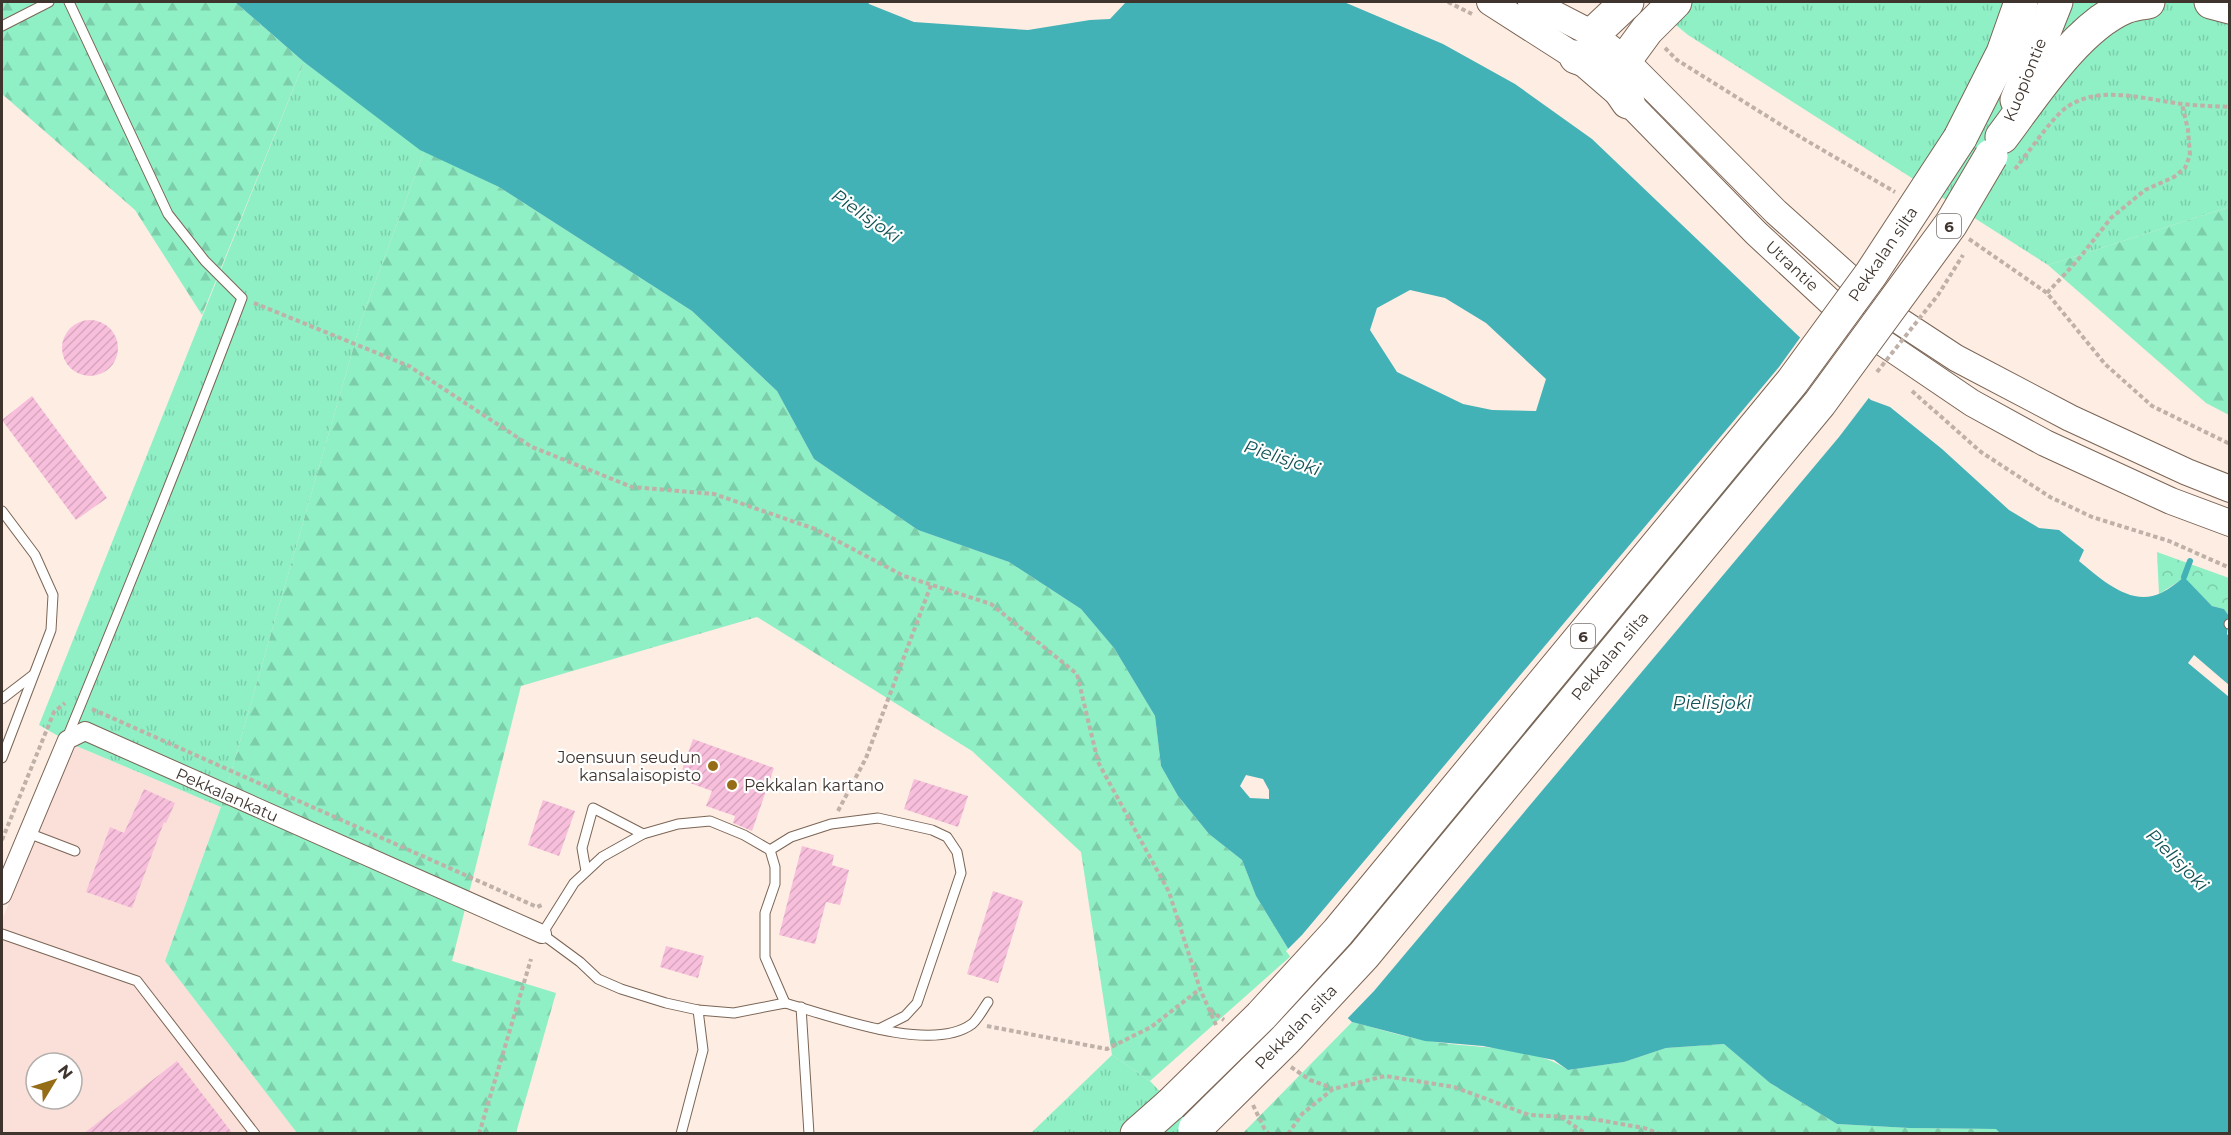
<svg xmlns="http://www.w3.org/2000/svg" width="2231" height="1135" font-family="Montserrat,sans-serif">
<defs>
<pattern id="grass-tufts" width="24" height="20" patternUnits="userSpaceOnUse" patternTransform="scale(1.5)"><rect width="24" height="20" fill="#8fefc5"/><path d="M3 7l-1-3M5 7V3M7 7l1-3M15 17l-1-3M17 17v-4M19 17l1-3" fill="none" stroke="#7cceaa"/></pattern>
<pattern id="forest-firs" width="22" height="20" patternUnits="userSpaceOnUse" patternTransform="scale(1.5)"><rect width="22" height="20" fill="#8fefc5"/><path d="M5 1l3.5 6h-7zM16 11l3.5 6h-7z" fill="#7cceaa"/></pattern>
<pattern id="park-crowns" width="20" height="18" patternUnits="userSpaceOnUse" patternTransform="scale(1.5)"><rect width="20" height="18" fill="#8fefc5"/><path d="M2 6a3 3 0 1 1 6 0M12 15a3 3 0 1 1 6 0" fill="none" stroke="#7cceaa"/></pattern>
<pattern id="building-hatch" width="6" height="6" patternUnits="userSpaceOnUse" patternTransform="scale(1.5)"><rect width="6" height="6" fill="#f8bfdc"/><path d="M-1 1l2-2M0 6l6-6M5 7l2-2" fill="none" stroke="#d6a5bd"/></pattern>
</defs>
<rect width="100%" height="100%" fill="#fdede3"/>
<path fill="#fae0d9" fill-rule="evenodd" d="M 74,745 L 221,807 L 165,961 L 297,1133 L 2,1134 L 2,920 ZM 36,1063 L 72,1063 L 72,1099 L 36,1099 Z"/>
<g fill="url(#grass-tufts)">
<polygon points="1648,2 2229,2 2229,207 2048,265 1688,35"/>
<polygon points="304,62 424,151 362,318 221,807 74,745 39,725"/>
<polygon points="1112,1055 1150,1081 1199,1133 1030,1134"/>
</g>
<g fill="url(#forest-firs)">
<polygon points="2,2 235,2 304,62 202,315 135,210 2,94"/>
<polygon points="424,151 499,187 692,311 777,391 814,459 918,530 1009,562 1081,609 1114,648 1155,716 1161,766 1178,796 1209,834 1242,860 1256,896 1292,955 1150,1081 1112,1055 1081,852 972,751 757,617 521,686 452,961 556,993 516,1133 297,1133 165,961 221,807 362,318"/>
<polygon points="2229,207 2230,207 2229,415 2206,403 2048,265"/>
<path d="M 1352,1022 C 1376,1028 1400,1036 1424,1040 C 1466,1049 1532,1044 1568,1070 L 1624,1062 L 1666,1048 L 1724,1044 L 1770,1083 L 1837,1124 L 1909,1128 L 1997,1129 L 2001,1133 L 1242,1134 Z"/>
</g>
<polygon fill="url(#park-crowns)" points="2157,552 2229,578 2229,616 2224,609 2212,606 2184,578 2159,594"/>
<path fill="#43b2b7" fill-rule="evenodd" d="M 235,2 L 868,2 L 869,4 L 914,22 L 1028,30 L 1090,20 L 1110,19 L 1126,2 L 1344,2 L 1443,44 L 1515,84 L 1592,139 L 1811,348 L 1871,400 L 1890,407 L 1942,449 L 2009,510 L 2039,528 L 2059,530 L 2084,550 L 2079,561 C 2100,578 2131,608 2161,593 C 2169,589 2177,583 2184,577 L 2212,606 L 2224,609 L 2229,616 L 2227,634 L 2230,638 L 2229,1133 L 2001,1134 L 1996,1129 L 1909,1128 L 1837,1124 L 1770,1083 L 1724,1044 L 1666,1048 L 1624,1062 L 1568,1070 L 1554,1060 L 1483,1046 L 1425,1041 L 1352,1022 L 1327,999 L 1292,955 L 1256,896 L 1242,860 L 1209,834 L 1178,796 L 1161,766 L 1155,716 L 1114,648 L 1081,609 L 1009,562 L 918,530 L 814,459 L 777,391 L 692,311 L 499,187 L 420,150 L 304,62 ZM 1410,290 L 1445,298 L 1486,323 L 1546,379 L 1536,411 L 1492,410 L 1463,404 L 1397,372 L 1370,330 L 1377,308 ZM 1246,775 L 1263,779 L 1269,790 L 1269,799 L 1250,798 L 1240,786 Z"/>
<g fill="#fdede3">
<polygon points="1802,335 1830,360 1809,389 1330,963 1310,983 1286,951 1302,935 1779,367"/>
<polygon points="1835,365 1871,395 1839,437 1374,991 1346,1020 1325,1001 1332,970"/>
<polygon points="2194,655 2229,685 2229,697 2188,663"/>
</g>
<g fill="none" stroke-linecap="round" stroke-linejoin="round">
<polyline stroke="#43b2b7" stroke-width="6" points="2184,577 2190,561"/>
</g>
<g fill="url(#building-hatch)">
<circle cx="90" cy="348" r="28"/>
<polygon points="32,396 107,498 76,520 2,420"/>
<polygon points="693,739 774,768 752,831 733,823 735,816 706,806 712,791 679,779"/>
<polygon points="914,779 968,796 958,827 904,809"/>
<polygon points="144,789 175,803 166,823 164,822 132,908 86,892 110,827 124,833"/>
<polygon points="543,800 575,811 559,856 528,845"/>
<polygon points="802,846 834,855 832,865 849,870 840,905 826,902 815,944 779,935"/>
<polygon points="993,891 1023,901 998,983 967,974"/>
<polygon points="666,946 704,956 698,978 660,967"/>
<polygon points="177,1061 233,1134 83,1134"/>
</g>
<g fill="none" stroke-linecap="round" stroke-linejoin="round">
<g stroke="#7b6555" stroke-width="11">
<g id="service">
<polyline points="2,26 49,2"/>
<polyline points="2,511 35,555 53,595 51,630 2,758"/>
<polyline points="2229,624 2230,624"/>
<polyline points="2,699 33,675"/>
<path d="M 67,738 C 127,592 186,446 242,298 L 205,261 L 168,214 L 69,2"/>
<polygon points="710,821 744,835 770,850 775,867 775,884 765,913 765,957 785,1003 734,1013 698,1010 666,1003 621,989 598,979 580,962 542,934 574,883 602,857 643,834 678,824"/>
<polyline points="28,833 75,851"/>
<polyline points="770,850 791,837 831,824 878,818 932,830 947,837 957,852 961,873 917,1003 905,1016 879,1029"/>
<polyline points="586,871 582,848 593,808 643,834"/>
<polyline points="2,934 137,981 255,1134"/>
<path d="M 785,1003 C 831,1016 931,1054 972,1024 C 978,1019 983,1009 988,1002"/>
<polyline points="801,1007 809,1134"/>
<polyline points="681,1134 703,1050 698,1010"/>
</g>
</g>
<g stroke="#7b6555" stroke-width="20">
<polyline id="minor" points="2,895 67,740 85,731 542,934"/>
</g>
<g stroke="#7b6555" stroke-width="28">
<g id="secondary">
<polyline points="1490,2 1576,57 1628,102 1756,233 1851,321 1972,403 2045,443 2171,501 2230,523"/>
<polyline points="1531,2 1593,34 1625,60 1776,212 1892,316 1956,358 2070,418 2187,472 2230,489"/>
</g>
</g>
<g stroke="#7b6555" stroke-width="35">
<g id="motorway">
<polyline points="1627,2 1593,34 1604,67 1628,102"/>
<polyline points="2211,2 2230,7"/>
<polyline points="1576,57 1604,67 1616,66 1625,60 1647,30 1675,2"/>
<polyline points="2017,100 2056,2"/>
<path d="M 2002,137 C 2033,96 2077,27 2125,7 C 2132,4 2141,3 2148,2"/>
<polyline points="1960,138 2003,53 2021,2"/>
<polyline points="1137,1134 1171,1104"/>
</g>
</g>
<g stroke="#bfb1a8" stroke-width="4" stroke-dasharray="4.5 3" stroke-linecap="butt">
<polyline points="1448,2 1472,14"/>
<polyline points="1665,48 1677,60 1802,138 1895,192"/>
<path d="M 2015,169 C 2029,152 2046,126 2062,111 C 2095,82 2145,100 2183,104 C 2198,106 2214,106 2230,107"/>
<polyline points="1969,239 2047,293 2105,364 2152,406 2230,444"/>
<polyline points="2047,293 2077,261 2111,218 2145,190 2174,177 2185,168 2190,155 2188,130 2182,104"/>
<polyline points="254,303 409,366 532,447 632,487 714,494 815,529 904,576 991,604 1077,674 1098,762 1169,892 1200,989 1216,1025"/>
<polyline points="1912,391 1981,452 2050,497 2092,517 2169,541 2230,568"/>
<polyline points="92,709 537,907 544,904"/>
<polyline points="838,811 866,758 931,585"/>
<polyline points="2,840 54,712 65,703"/>
<polyline points="1210,1010 1224,1020"/>
<polyline points="987,1026 1107,1049 1151,1027 1200,989"/>
<polyline points="1291,1067 1310,1080 1332,1088"/>
<polyline points="1253,1105 1264,1128 1269,1134"/>
<polyline points="1561,1117 1586,1134"/>
<polyline points="479,1134 531,959"/>
<polyline points="1288,1134 1302,1114 1333,1089 1385,1076 1454,1087 1529,1115 1587,1118 1644,1128 1660,1134"/>
</g>
<use href="#service" stroke="#fff" stroke-width="9"/>
<use href="#minor" stroke="#fff" stroke-width="18"/>
<use href="#secondary" stroke="#fff" stroke-width="26"/>
<use href="#motorway" stroke="#fff" stroke-width="33"/>
<g stroke="#7b6555" stroke-width="35" stroke-linecap="butt">
<g id="motorway-bridge">
<polyline points="1171,1104 1261,1016 1338,932 1792,382 1871,274 1960,138"/>
<polyline points="1195,1129 1285,1040 1364,955 1820,403 1951,224 1991,156"/>
</g>
</g>
<polyline stroke="#bfb1a8" stroke-width="4" stroke-dasharray="4.5 3" stroke-linecap="butt" points="1877,372 1938,295 1963,255"/>
<use href="#motorway-bridge" stroke="#fff" stroke-width="33"/>
</g>
<g fill="#956d17" stroke="#fff" stroke-width="2">
<circle cx="713" cy="766" r="6"/>
<circle cx="732" cy="785" r="6"/>
</g>
<g text-anchor="middle" dominant-baseline="central" stroke-width="4.5" stroke-linejoin="round" paint-order="stroke">
<g fill="#fff" stroke="#79726d" stroke-width="1.5">
<rect x="1937" y="214" width="24" height="24" rx="4.5"/>
<rect x="1571" y="624" width="24" height="24" rx="4.5"/>
</g>
<g font-size="15" font-weight="bold" fill="#3f352e">
<text x="1949" y="226">6</text>
<text x="1583" y="636">6</text>
</g>
<g font-size="16" fill="#3f352e" stroke="#fff">
<text transform="translate(2025 80) rotate(-68)">Kuopiontie</text>
<text transform="translate(1883 254) rotate(-56)">Pekkalan silta</text>
<text transform="translate(1792 266) rotate(43)">Utrantie</text>
<text transform="translate(1610 656) rotate(-50)">Pekkalan silta</text>
<text transform="translate(227 795) rotate(24)">Pekkalankatu</text>
<text transform="translate(1296 1027) rotate(-46)">Pekkalan silta</text>
</g>
<g font-size="16" fill="#3f352e" stroke="#fff" text-anchor="end">
<text x="701" y="757">Joensuun seudun<tspan x="701" dy="18">kansalaisopisto</tspan></text>
<text x="744" y="785" text-anchor="start">Pekkalan kartano</text>
</g>
<g font-size="18" font-style="italic" fill="#135255" stroke="#fff">
<text transform="translate(866 216) rotate(35)">Pielisjoki</text>
<text transform="translate(1282 458) rotate(18)">Pielisjoki</text>
<text x="1712" y="703">Pielisjoki</text>
<text transform="translate(2177 860) rotate(45)">Pielisjoki</text>
</g>
</g>
<rect width="2231" height="1135" fill="none" stroke="#3f352e" stroke-width="6"/>
<g transform="translate(54 1081) rotate(52)"><circle r="28" fill="#ffffff" stroke="#b2aeab" stroke-width="1.5"/>
<path d="M0-4.5L10 22L0 15L-10 22Z" fill="#956d17"/>
<text y="-9" font-size="16" font-weight="bold" text-anchor="middle" fill="#3f352e">N</text>
</g>
</svg>
